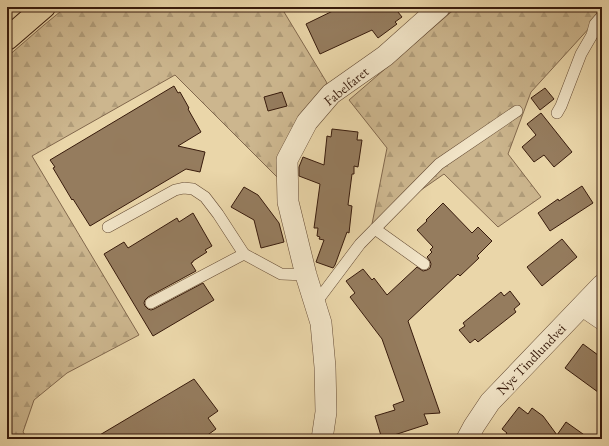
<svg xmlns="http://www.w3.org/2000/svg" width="609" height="446" font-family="'EB Garamond',serif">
<defs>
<pattern id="forest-firs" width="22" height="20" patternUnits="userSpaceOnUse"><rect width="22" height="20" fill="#ccb68e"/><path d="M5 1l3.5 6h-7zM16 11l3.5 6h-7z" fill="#b09c79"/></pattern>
</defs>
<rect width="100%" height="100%" fill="#ead6a9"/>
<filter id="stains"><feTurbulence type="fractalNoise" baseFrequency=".005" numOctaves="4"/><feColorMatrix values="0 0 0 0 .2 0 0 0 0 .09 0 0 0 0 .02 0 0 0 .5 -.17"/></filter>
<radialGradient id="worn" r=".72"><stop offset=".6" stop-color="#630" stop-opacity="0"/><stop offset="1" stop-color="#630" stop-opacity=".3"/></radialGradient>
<g fill="url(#forest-firs)" stroke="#82684d">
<polygon points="66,7 281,7 327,83 294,130 280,180 175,75 32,156 139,335 67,373 34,400 23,432 28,439 7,439 7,57 44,25"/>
<polygon points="457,7 602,7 602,14 531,92 508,154 541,197 498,227 444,174 372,224 387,148 349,100"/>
</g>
<g fill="#957c5e" stroke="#381b0c">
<polygon points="341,7 394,7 402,17 395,22 397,24 378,38 372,30 320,54 306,24"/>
<polygon points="174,86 178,93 180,92 189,108 188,109 201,132 178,146 205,152 200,172 186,169 90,226 73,199 72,200 53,168 55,167 50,160"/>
<polygon points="545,88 554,99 540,110 531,98"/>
<polygon points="282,92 287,106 268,111 264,97"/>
<polygon points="541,113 572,152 554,167 544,155 534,162 522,147 536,135 527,124"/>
<polygon points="332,129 358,132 357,140 362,140 358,167 354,166 354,174 352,174 348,205 352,206 349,233 347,232 335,265 333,268 316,262 324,240 319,239 320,237 317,236 318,228 314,228 320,184 299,176 299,167 303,157 324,165 327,136 331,137"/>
<polygon points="582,186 593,203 550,231 538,213 558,199 559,201"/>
<polygon points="244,187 258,195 279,223 284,242 261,248 254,220 231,207"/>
<polygon points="443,203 472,233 478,227 492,241 477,256 479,258 460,276 458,274 408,321 440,413 424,414 428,424 382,439 375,416 395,410 393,405 404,401 382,339 350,297 355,293 346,281 363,269 372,280 374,278 387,295 417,267 423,271 427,270 430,268 431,264 430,261 427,257 432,252 430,250 433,247 417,230 427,221 426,220"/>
<polygon points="193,213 212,246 205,250 207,252 193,261 193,262 191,263 196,271 148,297 145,300 144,303 145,306 148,309 151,310 154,309 203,283 214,300 153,336 104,254 124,242 128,248 177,218 179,222"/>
<polygon points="562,239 577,257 542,286 527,267"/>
<polygon points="510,291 520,304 514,309 516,312 478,342 475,339 470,343 459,330 465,326 463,323 501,292 504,296"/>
<polygon points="583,344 602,358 602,395 565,368"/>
<polygon points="194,379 218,411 208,418 216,429 202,439 93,439"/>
<polygon points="519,407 528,414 532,408 543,416 557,435 566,422 590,439 502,439 507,433 502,429"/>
</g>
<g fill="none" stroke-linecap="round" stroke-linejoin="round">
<g stroke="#644a33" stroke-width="12">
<g id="lane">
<polyline points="557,113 561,106 581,54 592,35 595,24 602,16"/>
<polyline points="108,227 175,190 184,188 193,189 205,197 218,214 244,254 281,274 306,275"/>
<polyline points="375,229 424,264"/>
<polyline points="151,303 244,254"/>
<polyline points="315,304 360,244 439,164 517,111"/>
</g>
</g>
<g stroke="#644a33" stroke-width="22">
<g id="street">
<polyline points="583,306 602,319"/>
<polyline points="322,439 326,412 325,367 321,323 306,275 288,202 287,160 307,122 331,94 385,56 440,7"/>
<polyline points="467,439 474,426 490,402 602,285"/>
</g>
</g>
<g stroke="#381b0c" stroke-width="24">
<polyline id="primary" points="7,39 44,7"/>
</g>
<use href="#lane" stroke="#f1e4c7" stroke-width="11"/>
<use href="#street" stroke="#f1e4c7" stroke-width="21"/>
<use href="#primary" stroke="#ead6a9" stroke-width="22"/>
</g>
<g text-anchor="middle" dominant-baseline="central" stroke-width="3" stroke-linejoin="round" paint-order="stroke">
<g font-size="14" fill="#381b0c" stroke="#f1e4c7">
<text transform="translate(346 86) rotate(-39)">Fabelfaret</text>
<text transform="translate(531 359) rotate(-46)">Nye Tindlundvei</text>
</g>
</g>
<rect width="609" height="446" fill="none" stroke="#ead6a9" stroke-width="24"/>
<rect x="8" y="8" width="593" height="430" fill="none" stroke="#381b0c" stroke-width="2"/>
<rect x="12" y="12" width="585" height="422" fill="none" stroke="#381b0c"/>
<rect width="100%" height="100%" filter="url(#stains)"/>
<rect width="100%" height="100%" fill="url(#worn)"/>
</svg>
